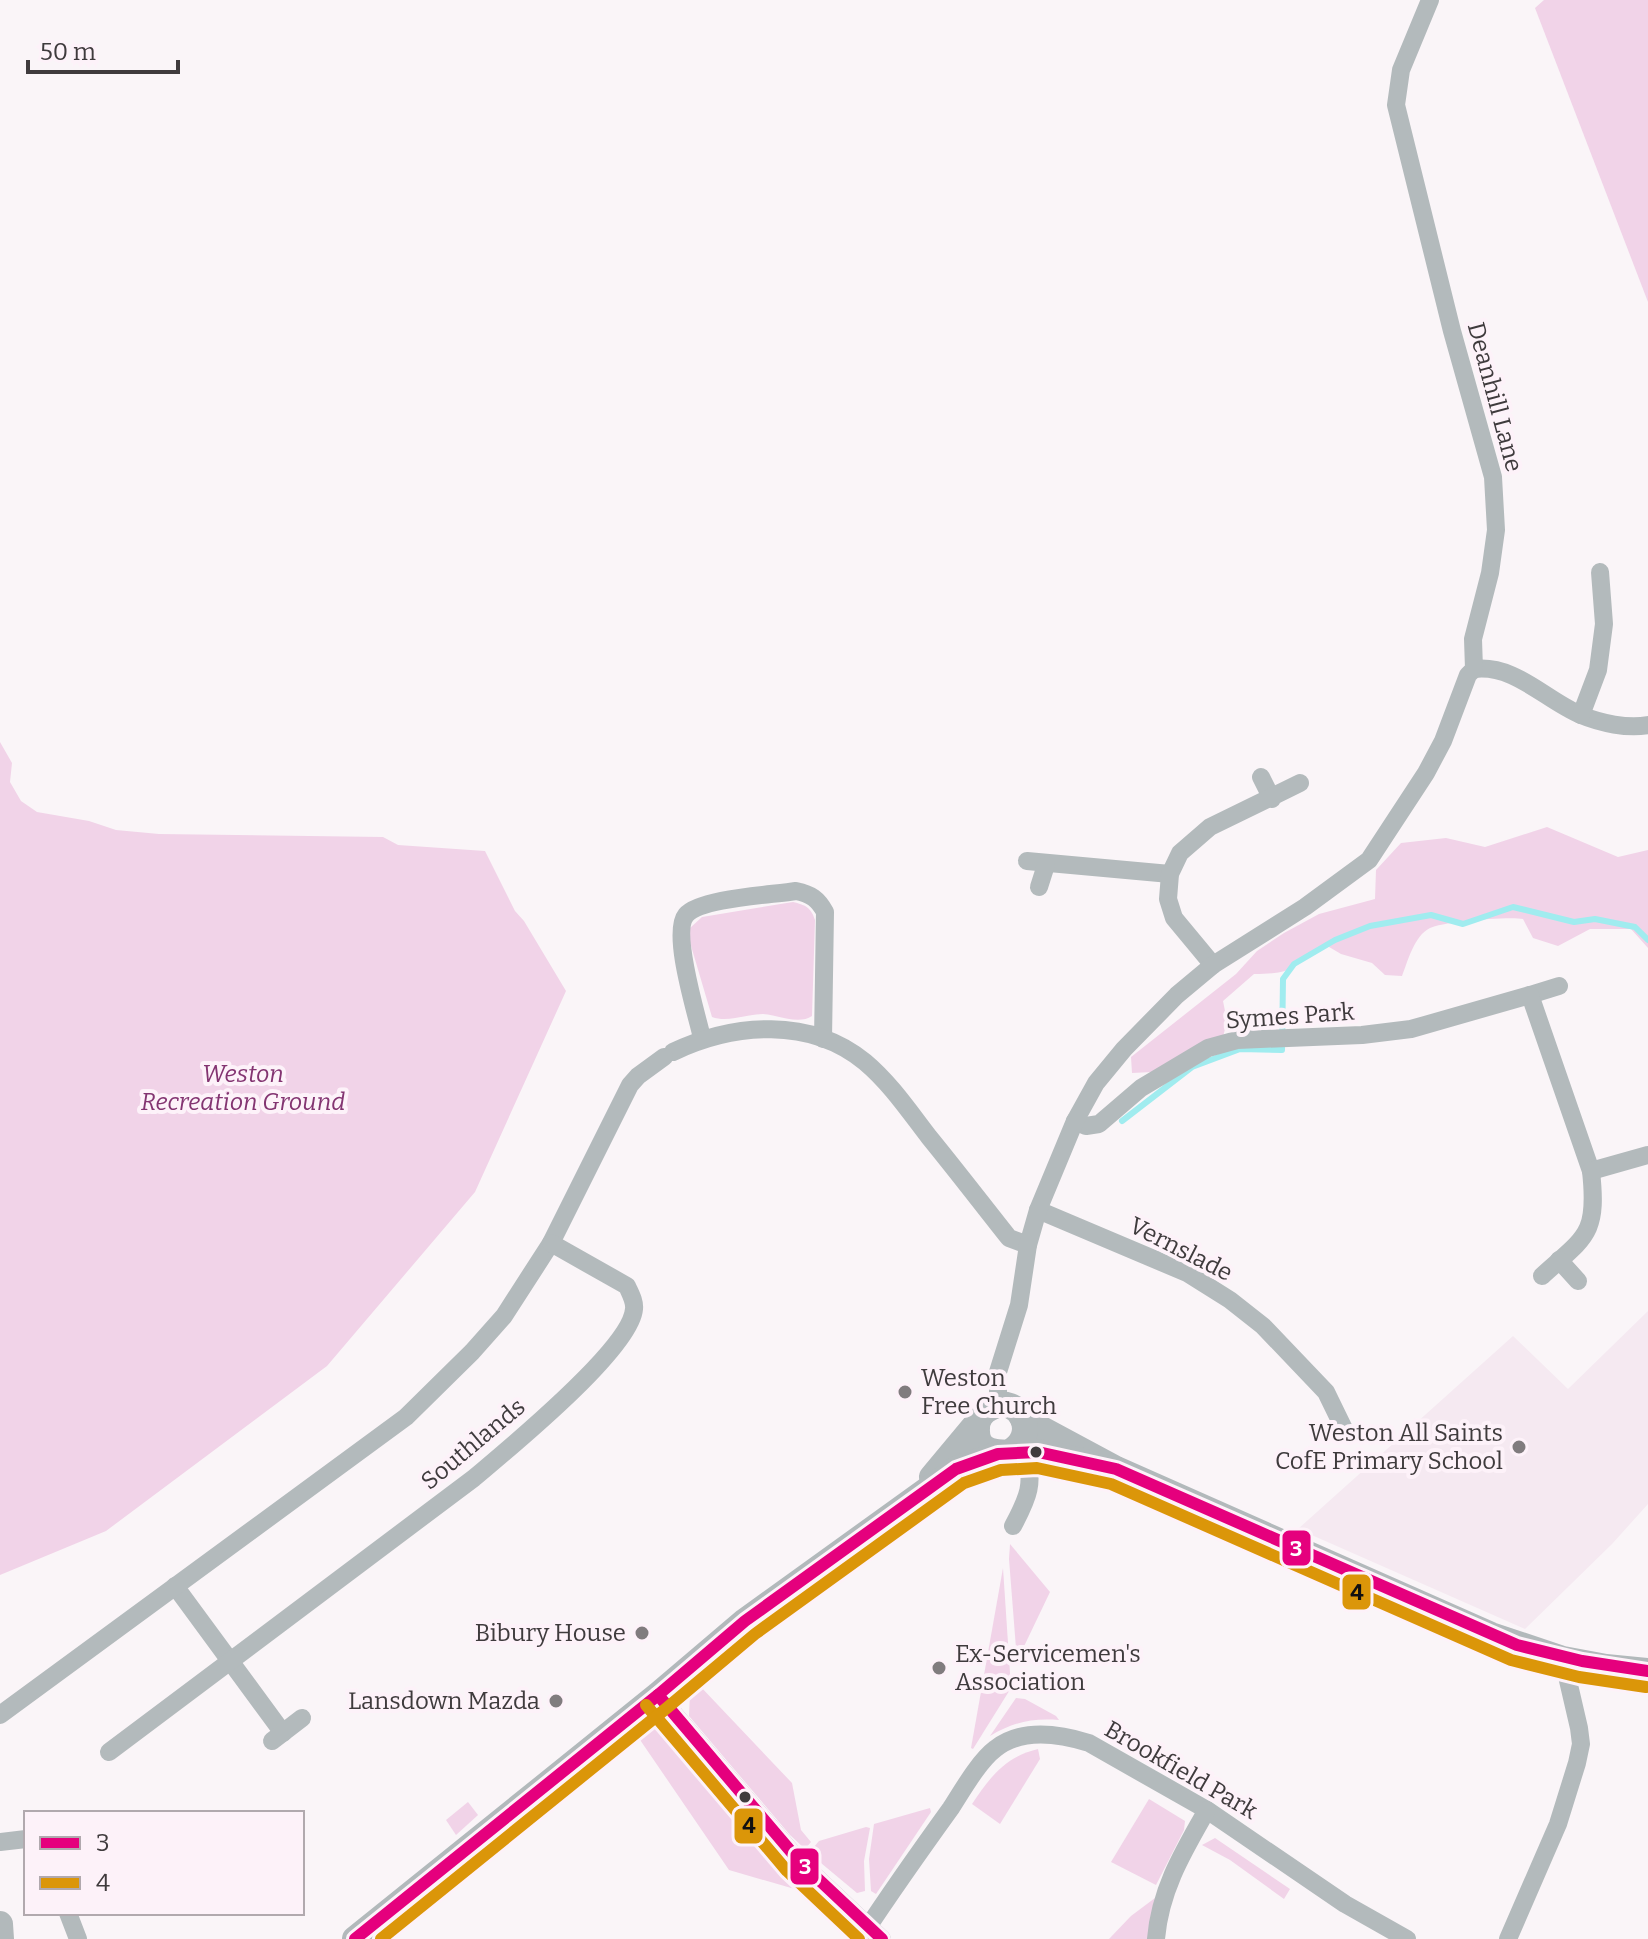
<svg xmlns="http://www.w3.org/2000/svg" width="1648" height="1939" font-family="Bitter,serif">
<rect width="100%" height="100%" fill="#faf5f8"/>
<polygon fill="#f5e9f1" points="1648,1311 1648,1504 1612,1544 1525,1629 1298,1529 1513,1336 1568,1389"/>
<g fill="#f1d3e8">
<polygon points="1544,0 1648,0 1648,302 1535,8"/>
<polygon points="0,742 12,763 10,782 21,801 37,812 89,821 116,830 159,834 383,837 398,845 485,851 515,911 524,921 566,991 475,1192 327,1366 106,1531 0,1575"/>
<path d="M 1547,827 L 1618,857 L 1648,850 L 1648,948 L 1631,929 L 1590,929 L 1558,946 L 1533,938 L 1523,919 C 1509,916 1441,922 1430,928 C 1414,936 1408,961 1402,976 L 1385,975 L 1372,963 L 1341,954 L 1324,944 C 1294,967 1294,974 1254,974 L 1223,1001 L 1227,1021 L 1223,1037 L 1152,1072 L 1132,1073 L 1131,1057 L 1236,974 L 1257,951 L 1284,933 L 1319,914 L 1375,899 L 1376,870 L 1401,843 L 1446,838 L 1485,847 Z"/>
<path d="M 793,902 C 805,905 811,907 815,920 L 812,1016 C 799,1025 777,1015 763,1014 C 746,1014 728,1023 712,1017 L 689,939 L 690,928 L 702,917 Z"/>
<polygon points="1010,1544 1050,1592 1017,1661 1009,1559"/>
<polygon points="1003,1568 1011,1688 973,1749 971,1748"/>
<polygon points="699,1685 792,1783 801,1830 811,1842 805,1849 790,1835 689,1716 690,1693"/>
<path d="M 1016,1698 L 1025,1699 L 1056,1716 L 1059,1720 C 1032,1718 1013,1722 990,1736 Z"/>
<polygon points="657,1722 746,1832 805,1892 729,1870 636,1734"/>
<path d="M 1038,1749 L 1040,1759 L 1000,1824 L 972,1804 C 990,1777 1005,1757 1038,1749 Z"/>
<polygon points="1149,1799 1185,1821 1184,1830 1156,1885 1111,1862"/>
<polygon points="468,1802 478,1815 456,1835 446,1820"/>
<polygon points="930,1808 931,1812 876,1894 871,1891 869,1859 874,1824"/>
<polygon points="866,1827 870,1828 864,1861 865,1891 857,1893 809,1853 819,1841"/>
<polygon points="1215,1838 1290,1889 1284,1899 1230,1860 1202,1845"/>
<polygon points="1155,1898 1148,1939 1109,1939 1131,1916"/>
</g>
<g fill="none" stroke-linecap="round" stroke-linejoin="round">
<polyline stroke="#a0ecef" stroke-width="6" points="1122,1121 1192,1067 1240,1049 1282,1050 1283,979 1294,964 1335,940 1370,926 1431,915 1463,924 1513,907 1574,922 1595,919 1635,927 1648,940"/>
<g stroke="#b3babc" stroke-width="18">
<path d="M 1474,669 C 1515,664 1545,700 1581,715 C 1600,723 1628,729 1648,725"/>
<polyline points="1581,715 1598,670 1604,624 1600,572"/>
<polyline points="1261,777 1272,799"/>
<polyline points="1027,861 1170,874"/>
<polyline points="1039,887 1046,865"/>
<polyline points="1213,965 1174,918 1168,899 1170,874 1180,853 1210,827 1300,783"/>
<polyline points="1530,995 1559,986"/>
<path d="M 702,1038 C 697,1015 671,933 686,915 C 700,898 772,895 796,891 C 811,894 818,899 825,912 L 823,1039"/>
<path d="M 673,1052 C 734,1023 810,1017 865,1062 C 890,1083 909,1111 929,1137 C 956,1170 982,1204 1009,1238 L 1028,1245"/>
<path d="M 1075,1121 L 1086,1126 L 1099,1124 L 1141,1088 L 1208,1048 L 1237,1040 L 1362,1035 L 1411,1029 L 1530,995 L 1591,1171 C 1598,1235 1586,1236 1542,1276"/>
<polyline points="1591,1171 1648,1155"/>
<polyline points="1038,1210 1187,1273 1230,1300 1263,1326 1326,1392 1344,1429"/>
<polyline points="1559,1260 1578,1281"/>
<polyline points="998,1405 998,1372 1019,1305 1028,1245 1038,1210 1075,1121 1096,1083 1124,1049 1177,995 1213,965 1305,907 1369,860 1426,773 1443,741 1468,675 1474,669 1473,639 1490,573 1496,530 1493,477 1452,331 1396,105 1401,70 1430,0"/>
<path d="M 1013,1526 C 1028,1498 1035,1483 1025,1451"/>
<polyline points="175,1586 283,1733"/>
<polyline points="658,1695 799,1861 882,1939"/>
<polyline points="0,1715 406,1417 472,1352 504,1316 551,1243 630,1085 638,1076 664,1057"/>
<polyline points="272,1741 302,1718"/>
<path d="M 109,1752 L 474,1478 C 507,1450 631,1349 634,1309 C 635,1301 630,1293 627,1286 L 551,1243"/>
<polyline points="0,1842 26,1839"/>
<polyline points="68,1913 78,1939"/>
<path d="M 860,1939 C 889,1895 920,1851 951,1808 C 962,1791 979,1761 995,1749 C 1021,1728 1060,1734 1089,1743 L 1207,1810 L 1345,1904 L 1407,1939"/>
<path d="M 1156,1939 C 1160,1890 1183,1852 1207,1810"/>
<polyline points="1508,1939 1558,1824 1577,1763 1581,1744 1579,1728 1563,1659"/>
</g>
<g stroke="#b2b9bb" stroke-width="26">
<polyline points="1023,1419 1116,1469 1491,1635 1563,1659 1606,1667 1648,1671"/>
<path d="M 1008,1453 C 1042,1436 1019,1392 990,1408 C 982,1412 977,1419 977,1428 C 975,1463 1015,1450 1036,1452 C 1053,1453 1069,1458 1085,1462"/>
<polyline points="932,1477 977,1423"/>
<polyline points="0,1924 1,1939"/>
<polyline points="355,1939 658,1695 745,1621 956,1469 998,1454"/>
</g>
<g stroke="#fdf2f9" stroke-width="18">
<g id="bus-1">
<polyline points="658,1695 799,1861 882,1939"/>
<polyline points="355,1939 658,1695 745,1621 956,1469 998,1454 1038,1452 1116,1469 1517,1645 1582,1661 1648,1671"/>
</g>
</g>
<g stroke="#fdf2f9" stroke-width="18">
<g id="bus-2">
<polyline points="646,1705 787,1871 859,1939"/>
<polyline points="381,1939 668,1707 755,1634 964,1483 1001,1470 1037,1468 1111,1484 1511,1660 1579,1677 1646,1687"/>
</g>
</g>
<use href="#bus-1" stroke="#e5007d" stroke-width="12"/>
<use href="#bus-2" stroke="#db9609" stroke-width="12"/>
</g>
<g fill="#807c7e" stroke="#fdf2f9" stroke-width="3">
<circle cx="905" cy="1392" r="8"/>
<circle cx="1519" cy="1447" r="8"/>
<circle cx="642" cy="1633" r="8"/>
<circle cx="939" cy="1668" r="8"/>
<circle cx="556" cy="1701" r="8"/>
</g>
<g fill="#3f3b3d" stroke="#fdf2f9" stroke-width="3">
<circle cx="1036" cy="1452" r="7"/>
<circle cx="745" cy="1797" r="7"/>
</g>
<g text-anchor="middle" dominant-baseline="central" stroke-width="8" stroke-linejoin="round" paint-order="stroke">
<g font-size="24" fill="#3f3b3d" stroke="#fdf2f9">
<text transform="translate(1495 397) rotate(75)">Deanhill Lane</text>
<text transform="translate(1290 1016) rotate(-4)">Symes Park</text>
<text transform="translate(1181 1249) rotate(27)">Vernslade</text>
<text transform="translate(473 1444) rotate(-40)">Southlands</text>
<text transform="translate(1181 1770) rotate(30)">Brookfield Park</text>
</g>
<g font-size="24" font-style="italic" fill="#833471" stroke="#fdf2f9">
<text x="243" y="1074">Weston<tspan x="243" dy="28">Recreation Ground</tspan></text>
</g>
<g font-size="24" fill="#3f3b3d" stroke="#fdf2f9" text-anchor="end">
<text x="921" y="1378" text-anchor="start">Weston<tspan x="921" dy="28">Free Church</tspan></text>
<text x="1503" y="1433">Weston All Saints<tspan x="1503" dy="28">CofE Primary School</tspan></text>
<text x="626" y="1633">Bibury House</text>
<text x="955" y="1654" text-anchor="start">Ex-Servicemen's<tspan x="955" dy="28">Association</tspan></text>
<text x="540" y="1701">Lansdown Mazda</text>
</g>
</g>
<g stroke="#fdf2f9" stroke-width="3">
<rect x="1281" y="1529" width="31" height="38" rx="8" fill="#e5007d"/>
<rect x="1341" y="1573" width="31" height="38" rx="8" fill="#db9609"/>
<rect x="733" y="1807" width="31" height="38" rx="8" fill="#db9609"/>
<rect x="789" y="1847" width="31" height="39" rx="8" fill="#e5007d"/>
</g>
<g font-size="22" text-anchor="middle" font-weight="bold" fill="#fff">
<text x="1296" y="1556">3</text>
<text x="805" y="1874">3</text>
</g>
<g font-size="22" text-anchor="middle" font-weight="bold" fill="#111">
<text x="1357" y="1600">4</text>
<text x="749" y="1833">4</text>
</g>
<rect x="24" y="1811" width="280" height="104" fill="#fdf2f9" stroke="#b1a9ae" stroke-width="2"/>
<rect x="40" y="1837" width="40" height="12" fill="#e5007d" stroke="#b1a9ae" stroke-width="2"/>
<text x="96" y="1851" font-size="24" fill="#3f3b3d">3</text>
<rect x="40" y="1877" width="40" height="12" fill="#db9609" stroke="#b1a9ae" stroke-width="2"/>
<text x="96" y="1891" font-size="24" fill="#3f3b3d">4</text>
<path d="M28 60v12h150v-12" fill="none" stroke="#3f3b3d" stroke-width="4"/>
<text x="40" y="60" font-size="24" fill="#3f3b3d" stroke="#fdf2f9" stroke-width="6" paint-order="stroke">50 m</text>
</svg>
